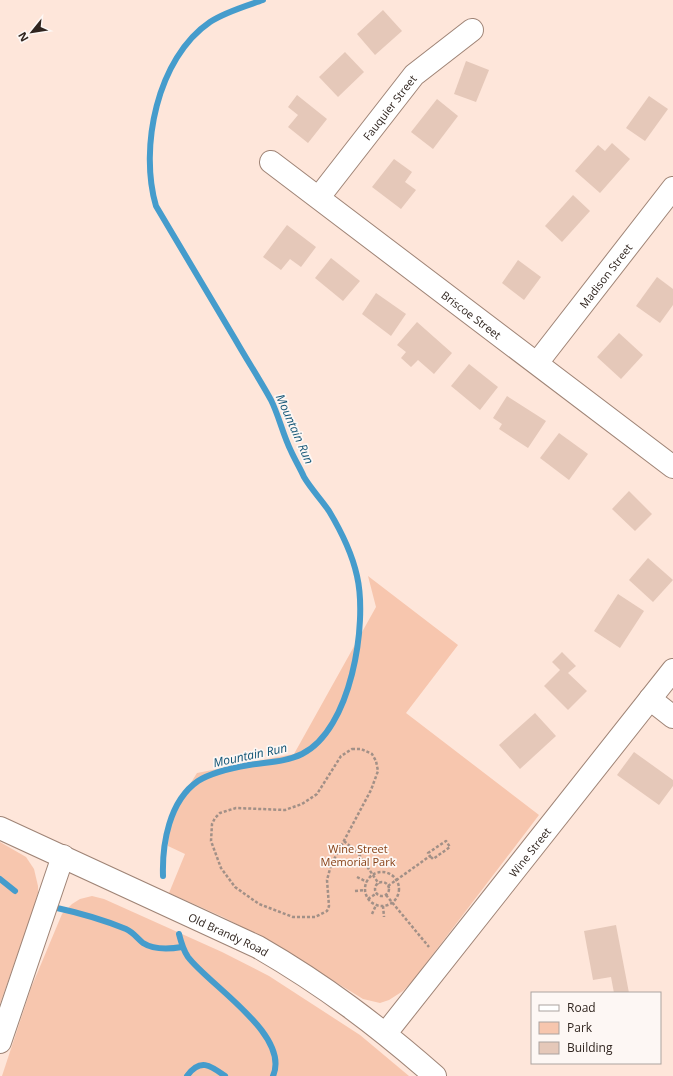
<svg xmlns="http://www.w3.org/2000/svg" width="673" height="1076" font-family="'Open Sans',sans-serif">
<rect width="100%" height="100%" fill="#fee6da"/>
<g fill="#f7c6ae">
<polygon points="368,576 458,645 406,713 539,815 411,983 403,991 389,1000 380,1003 363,999 267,940 223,917 169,893 185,854 168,846 170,816 197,773 294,754 376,607"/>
<polygon points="0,842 26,857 34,869 38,886 38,893 33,910 0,1004"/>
<polygon points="92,896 104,899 222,952 269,976 360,1035 409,1076 2,1076 31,988 62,914 72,904 80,899"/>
</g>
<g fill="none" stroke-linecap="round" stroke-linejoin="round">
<g stroke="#459ccc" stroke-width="6">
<path d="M 163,876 C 162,844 169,801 198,781 C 212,772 232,768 249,765 C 267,762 286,762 302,754 C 351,730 368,624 357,576 C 352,553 341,531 329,511 C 321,499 311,489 304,477 C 300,468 295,460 291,451 C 283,435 279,416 271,400 C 260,380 247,360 235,339 C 209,295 182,250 156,206 C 139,148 157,58 210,22 C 225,12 246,6 263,0"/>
<polyline points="0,879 15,891"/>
<path d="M 57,908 C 80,913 104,920 126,929 C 133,932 137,938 143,943 C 154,950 170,949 182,947"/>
<path d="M 179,934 C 181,942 183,950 188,957 C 209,985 291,1035 273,1076"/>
<path d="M 187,1076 C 200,1058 210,1065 225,1076"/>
</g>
</g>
<g fill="#e5c8b9">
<polygon points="383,10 402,31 375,55 357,34"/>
<polygon points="345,52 364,72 338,97 319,77"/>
<polygon points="466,61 489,70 476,102 454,94"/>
<polygon points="297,95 327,119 308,143 288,127 298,115 288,107"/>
<polygon points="649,96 668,109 645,141 626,128"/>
<polygon points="437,99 458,116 433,149 411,132"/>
<polygon points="612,143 630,159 600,193 575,171 598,145 605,151"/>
<polygon points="394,159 412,172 405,182 416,190 401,209 372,187"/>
<polygon points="573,195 590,211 562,242 545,226"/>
<polygon points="287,225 316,247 301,267 290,259 281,270 263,257"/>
<polygon points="331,258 360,281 343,301 315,278"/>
<polygon points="518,260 541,277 524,300 502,283"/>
<polygon points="657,277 673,289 673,305 660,323 636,306"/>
<polygon points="376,293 406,314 391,336 362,314"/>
<polygon points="417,322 452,353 434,374 418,360 411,367 401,358 406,352 397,345"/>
<polygon points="619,333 643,355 621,379 597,357"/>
<polygon points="469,364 498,387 480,410 451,386"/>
<polygon points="507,396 546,421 528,448 499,429 502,424 493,418"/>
<polygon points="559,433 588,454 569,480 540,458"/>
<polygon points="629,491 652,514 635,531 612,509"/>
<polygon points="648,558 673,580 653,602 629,580"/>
<polygon points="618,594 644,611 620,648 594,631"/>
<polygon points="562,652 576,666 568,673 587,691 568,710 544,686 560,670 552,662"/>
<polygon points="535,713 556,736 520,769 499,745"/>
<polygon points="634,752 673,780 673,786 659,805 617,775"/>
<polygon points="616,925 629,993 614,993 611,977 593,980 584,931"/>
</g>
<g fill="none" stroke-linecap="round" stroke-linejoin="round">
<g stroke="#9f8476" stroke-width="24">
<g id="minor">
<path id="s1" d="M 271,162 L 673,467"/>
<path id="s2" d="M 319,197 L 414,75 L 472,30"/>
<path id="s3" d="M 537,363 L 673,188"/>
<polyline points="650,699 673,717"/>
<path id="s4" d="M 0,828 L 258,947 C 324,985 378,1026 435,1076"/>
<path id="s5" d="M 386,1033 L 673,670"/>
<polyline points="0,1042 63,856"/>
</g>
</g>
<g stroke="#a29087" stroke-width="2.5" stroke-dasharray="3 2" stroke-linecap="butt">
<polygon points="352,749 361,749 372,754 376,761 378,771 371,790 331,865 327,880 329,906 327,911 315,917 293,917 259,904 235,887 221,868 211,841 212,824 215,818 220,813 236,808 285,810 302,804 317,794 341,756"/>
<polyline points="344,841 358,853 379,884"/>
<circle cx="382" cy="889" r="17"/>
<polyline points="357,877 367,882"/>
<circle cx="382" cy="889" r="7"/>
<polyline points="388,886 430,856 428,853 446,841 450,847 433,859 430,856"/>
<polyline points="355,891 365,890"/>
<polyline points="386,895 429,947"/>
<polyline points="368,899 377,893"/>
<polyline points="383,906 384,917"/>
<polyline points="372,914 376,905"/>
</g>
<use href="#minor" stroke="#fff" stroke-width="22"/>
</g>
<g text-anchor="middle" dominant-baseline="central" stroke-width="3.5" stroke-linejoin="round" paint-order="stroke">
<g font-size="11" fill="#30251f" stroke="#fdf7f4">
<text stroke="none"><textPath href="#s2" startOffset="114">Fauquier Street</textPath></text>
<text stroke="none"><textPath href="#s3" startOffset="111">Madison Street</textPath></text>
<text stroke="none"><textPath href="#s1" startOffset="252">Briscoe Street</textPath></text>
<text stroke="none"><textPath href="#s5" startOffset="231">Wine Street</textPath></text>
<text stroke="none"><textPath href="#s4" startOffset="252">Old Brandy Road</textPath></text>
</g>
<g font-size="11" fill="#874015" stroke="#fdf7f4">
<text x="358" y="848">Wine Street<tspan x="358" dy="13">Memorial Park</tspan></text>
</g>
<g font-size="12" font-style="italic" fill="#125576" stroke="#fdf7f4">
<text transform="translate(295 429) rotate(66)">Mountain Run</text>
<text transform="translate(250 755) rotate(-12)">Mountain Run</text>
</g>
</g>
<rect x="531" y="992" width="130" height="72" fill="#fdf7f4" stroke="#aba39f"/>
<rect x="539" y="1005" width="20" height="6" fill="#ffffff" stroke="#aba39f"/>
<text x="567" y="1012" font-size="12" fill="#30251f">Road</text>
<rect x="539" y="1022" width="20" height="12" fill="#f7c6ae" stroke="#aba39f"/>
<text x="567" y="1032" font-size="12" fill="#30251f">Park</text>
<rect x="539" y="1042" width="20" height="12" fill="#e5c8b9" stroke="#aba39f"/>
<text x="567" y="1052" font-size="12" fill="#30251f">Building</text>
<g transform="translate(32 32) rotate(240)" stroke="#fdf7f4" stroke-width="3" paint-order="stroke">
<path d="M0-3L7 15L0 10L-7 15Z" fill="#30251f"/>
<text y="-6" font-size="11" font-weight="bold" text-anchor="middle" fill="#30251f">N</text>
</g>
</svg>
